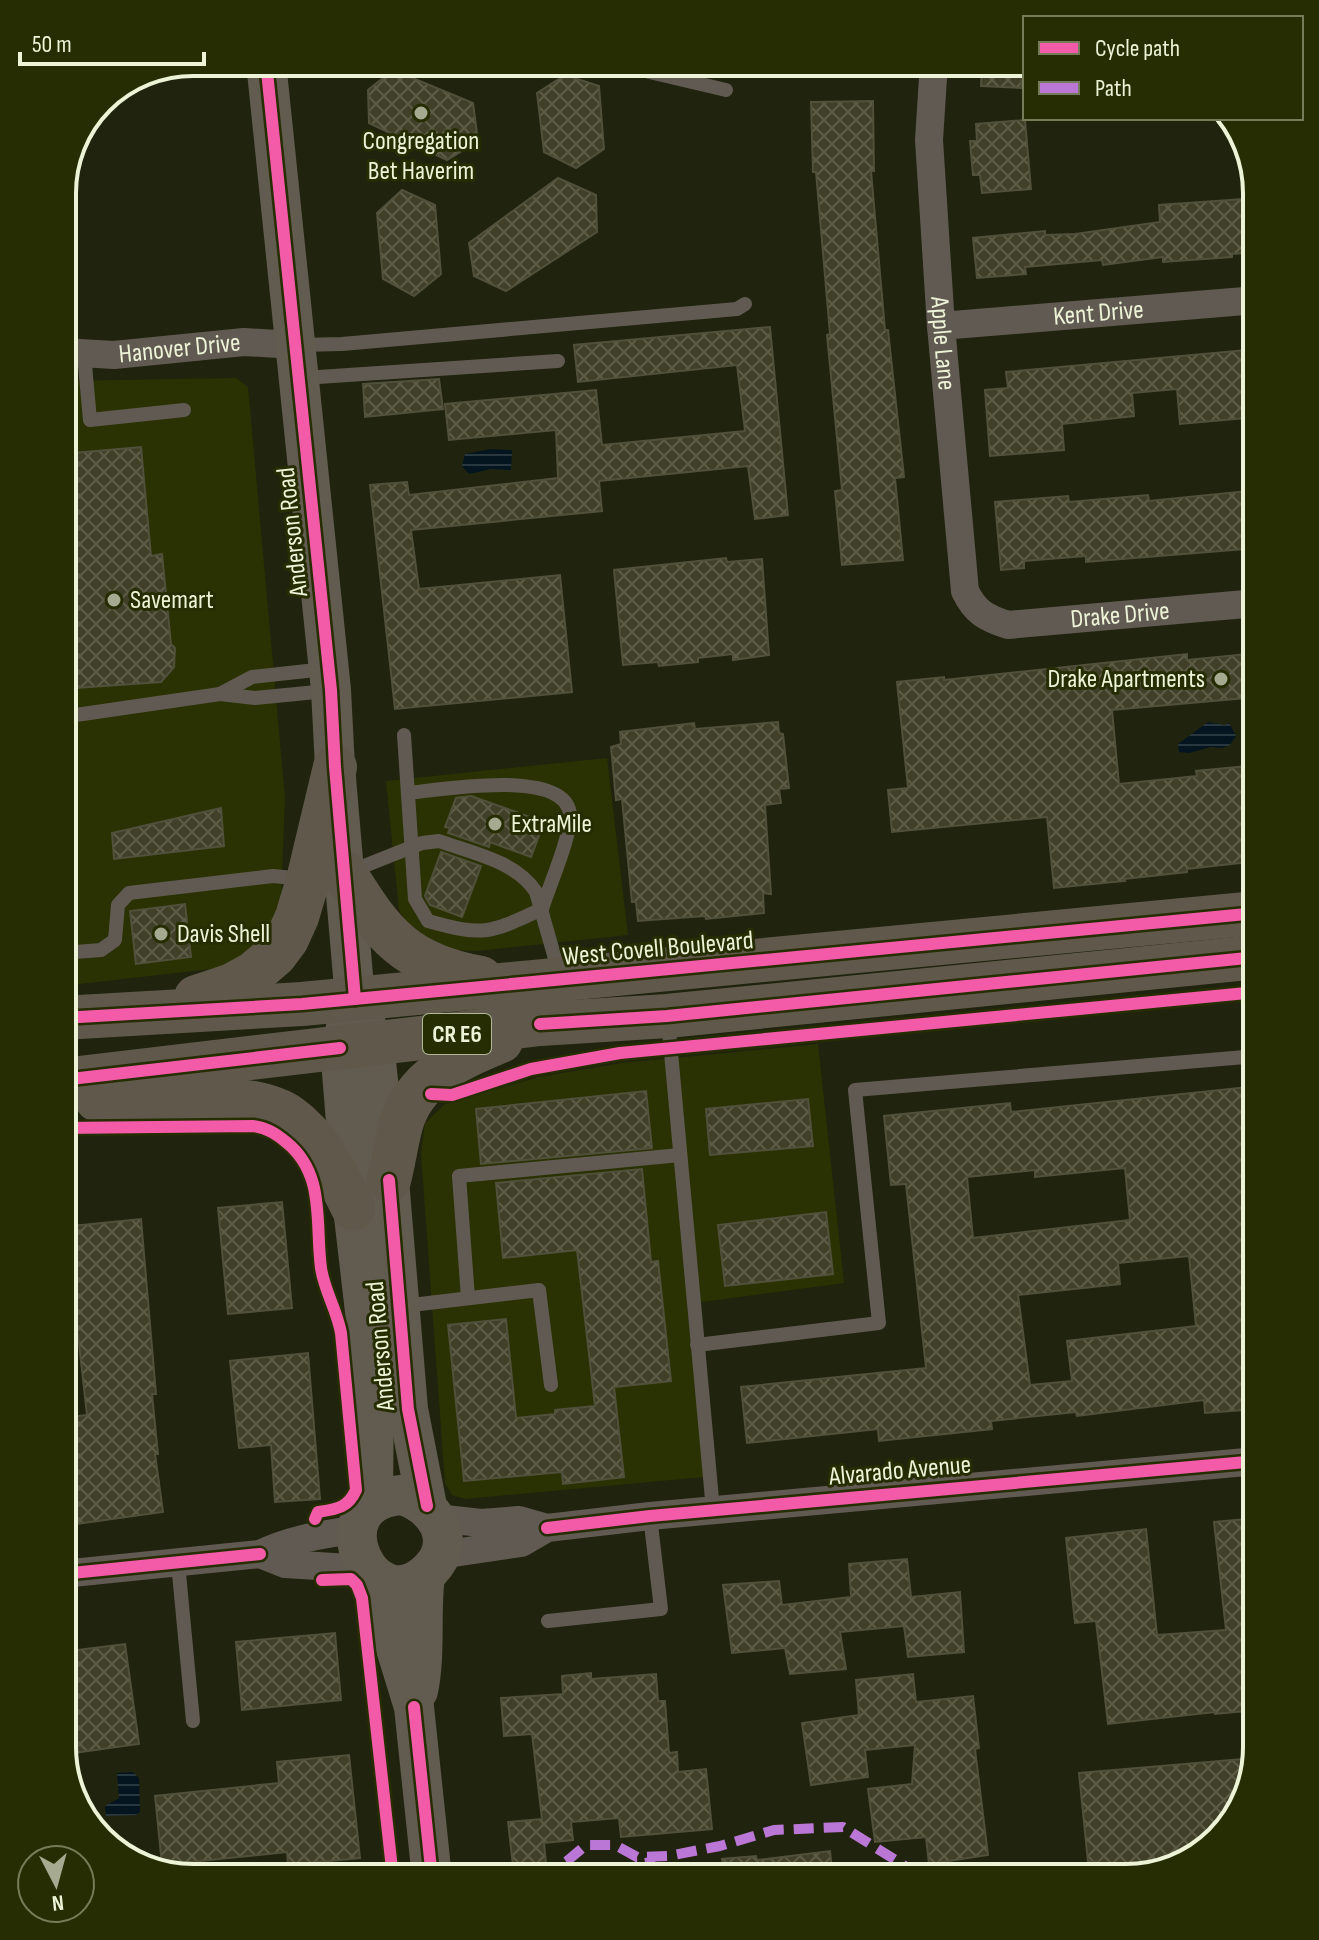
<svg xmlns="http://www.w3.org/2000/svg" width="1319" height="1940" font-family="'Sofia Sans Condensed',sans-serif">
<defs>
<pattern id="water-rules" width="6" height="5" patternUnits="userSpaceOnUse" patternTransform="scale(2)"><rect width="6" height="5" fill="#04151f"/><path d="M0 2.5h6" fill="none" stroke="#29383f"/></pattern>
<pattern id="building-cross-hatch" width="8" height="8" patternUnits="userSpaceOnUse" patternTransform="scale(2)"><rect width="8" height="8" fill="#404029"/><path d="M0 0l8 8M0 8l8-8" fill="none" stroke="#5c5c47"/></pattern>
</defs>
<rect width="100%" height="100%" fill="#20230d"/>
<g fill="#2a3203">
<polygon points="236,378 248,387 285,798 281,901 274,923 257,948 229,967 62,986 62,381"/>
<polygon points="607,758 628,935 476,951 451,950 428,942 409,926 399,910 386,781"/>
<polygon points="818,1044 844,1283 687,1304 704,1477 465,1499 452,1495 445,1483 421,1154 425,1123 445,1104 539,1077 621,1063"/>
</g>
<g fill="url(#water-rules)">
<polygon points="491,449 512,450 511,470 491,469 469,474 462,466 465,454"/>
<polygon points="1208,722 1225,725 1229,723 1236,736 1230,745 1222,748 1211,747 1189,753 1179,752 1178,744"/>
<polygon points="133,1772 139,1778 140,1812 136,1815 106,1816 105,1806 119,1798 117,1773"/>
</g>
<g fill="url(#building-cross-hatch)" stroke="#50503b" stroke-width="2" fill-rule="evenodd">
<polygon points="982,62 1025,62 1025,81 1021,81 1022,88 981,86"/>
<polygon points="393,70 473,103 478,141 447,160 369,123 368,90"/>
<polygon points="565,75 599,86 604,149 576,168 544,152 537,93"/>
<polygon points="873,101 874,171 871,171 885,330 888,330 904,477 895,478 903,560 842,565 835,491 842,490 827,335 830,334 816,172 813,172 811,102"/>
<polygon points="1025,120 1031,189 982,193 980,175 973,175 970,141 977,141 976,124"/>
<polygon points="558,178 596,195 597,232 506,291 474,276 469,243"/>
<polygon points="402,190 435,205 441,274 414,296 383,279 377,213"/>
<polygon points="1257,198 1257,252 1232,254 1232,257 1163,262 1163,257 1103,265 1102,260 1025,267 1026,274 977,278 973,238 1045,231 1045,235 1075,234 1160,222 1159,205"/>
<polygon points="770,327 788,515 755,519 748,466 599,481 602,511 411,530 419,589 560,575 572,692 395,709 370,485 407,482 409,495 558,478 556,430 449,440 445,404 596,390 602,445 745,431 737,365 578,382 574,345"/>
<polygon points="1257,349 1257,417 1180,424 1177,389 1132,393 1134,416 1062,424 1064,450 990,456 985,390 1008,388 1006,372"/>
<polygon points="439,379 443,409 365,417 363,384"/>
<polygon points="141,447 151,556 162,554 171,644 175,648 174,667 161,682 62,689 62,454"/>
<polygon points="1257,490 1257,548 1086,562 1086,556 1024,561 1024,568 1001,570 995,502 1068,496 1069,502 1148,495 1149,501"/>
<polygon points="726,558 727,562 762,559 769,655 733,660 733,654 698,658 698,662 659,666 658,662 623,665 614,570"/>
<polygon points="1257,653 1257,697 1112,710 1119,784 1197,776 1196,771 1257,765 1257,861 1187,869 1187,872 1124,879 1125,881 1054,888 1047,817 892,832 888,790 908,788 897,682 944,677 944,680 1187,654 1187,660"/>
<polygon points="778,722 779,733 783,734 789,788 779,789 781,803 765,805 771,894 763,893 764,913 706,919 705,916 638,921 636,902 632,902 622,799 616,800 611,747 621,744 620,732 694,723 695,729"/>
<polygon points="471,796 544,822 531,857 490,842 489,847 448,833 450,828 445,827 456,798"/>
<polygon points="221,808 224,846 114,859 112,833"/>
<polygon points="441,852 481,866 462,917 430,905 425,896"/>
<polygon points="185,904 191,957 136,964 130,911"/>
<path d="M 1257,1086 L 1257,1154 L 1242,1155 L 1252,1266 L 1255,1266 L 1257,1285 L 1257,1409 L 1205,1413 L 1204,1400 L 1077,1416 L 1076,1412 L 991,1421 L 992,1429 L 879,1441 L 878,1429 L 747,1443 L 741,1387 L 926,1368 L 906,1184 L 891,1185 L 884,1116 L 1010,1103 L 1011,1112 ZM 1125,1168 L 1130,1220 L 973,1238 L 967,1177 L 1035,1170 L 1035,1177 ZM 1189,1256 L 1196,1326 L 1067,1341 L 1072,1381 L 1030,1385 L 1018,1295 L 1120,1284 L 1118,1263 Z"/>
<polygon points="646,1091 652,1148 481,1164 476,1109"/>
<polygon points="808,1099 813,1146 710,1155 706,1109"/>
<polygon points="642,1169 651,1262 658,1261 671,1381 614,1387 624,1477 563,1484 562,1472 464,1481 448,1325 506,1319 516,1418 555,1414 555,1410 595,1406 577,1250 503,1258 496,1183"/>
<polygon points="282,1202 292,1308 228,1314 218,1208"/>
<polygon points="826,1212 833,1274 725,1286 718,1225"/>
<polygon points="141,1219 156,1394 152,1394 158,1454 155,1454 163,1512 62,1526 62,1418 87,1415 78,1335 62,1336 62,1227"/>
<polygon points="308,1353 320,1499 275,1502 271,1445 239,1448 230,1361"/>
<polygon points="1257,1518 1257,1710 1215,1714 1215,1712 1108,1724 1096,1621 1075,1623 1066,1538 1146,1529 1157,1635 1226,1630 1214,1522"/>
<polygon points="907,1559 911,1597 960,1592 964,1652 908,1657 904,1626 840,1632 846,1669 790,1674 785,1648 732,1653 723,1585 779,1581 782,1605 851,1597 849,1564"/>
<polygon points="335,1633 341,1700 242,1710 236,1642"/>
<polygon points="125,1644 139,1744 73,1753 62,1673 62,1652"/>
<polygon points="591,1673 591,1679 656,1674 658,1701 665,1701 669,1753 677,1752 678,1772 706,1769 712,1829 621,1837 619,1818 571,1822 573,1840 544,1843 546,1863 513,1866 508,1822 542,1819 532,1734 504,1736 501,1698 563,1694 562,1676"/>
<polygon points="913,1674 916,1702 973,1696 979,1748 975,1749 988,1855 929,1864 926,1837 875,1842 868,1789 912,1784 915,1745 865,1750 868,1777 811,1785 802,1723 859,1715 856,1680"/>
<polygon points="349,1755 360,1858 288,1865 287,1852 162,1865 155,1796 279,1783 277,1762"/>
<polygon points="1254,1758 1239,1813 1201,1851 1164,1855 1166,1868 1127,1878 1098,1878 1096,1861 1088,1862 1079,1773"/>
<polygon points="830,1851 833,1878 718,1878 717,1865 723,1865 722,1859 756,1856 757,1860"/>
</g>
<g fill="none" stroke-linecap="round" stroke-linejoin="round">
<g stroke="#615a52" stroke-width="14">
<polyline points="607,62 726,90"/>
<polyline points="300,345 342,344 737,309 745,304"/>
<polyline points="84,354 90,420 184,410"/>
<polyline points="303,378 558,361"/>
<polyline points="220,694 252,677 325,669"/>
<polyline points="62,717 220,694 255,698 327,691"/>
<path d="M 404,735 L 415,899 L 428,921 C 485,937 490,933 542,909 C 549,886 571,837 570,815 C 567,767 439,790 408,793"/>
<path d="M 349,872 L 422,843 L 439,841 C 472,853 516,861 536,892 L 560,976"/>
<polyline points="62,953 101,950 115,940 118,905 129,893 273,876 304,879"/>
<polyline points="668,1020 713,1510"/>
<polyline points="468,1298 459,1176 680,1155"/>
<polyline points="403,1306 539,1290 551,1385"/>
<polyline points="697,1345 879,1323 855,1090 1257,1056"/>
<polyline points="178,1563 193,1721"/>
<polyline points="548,1621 661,1609 650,1516"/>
</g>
<g stroke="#615a52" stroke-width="28">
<path id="s1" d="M 934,62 L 929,140 L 941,326 L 965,591 C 975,612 986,618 1008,625 L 1257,603"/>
<path id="s2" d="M 941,326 L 1257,300"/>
<path id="s3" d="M 62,352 L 114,355 L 244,342 L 295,345"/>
<polyline points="436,1518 481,1523 519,1520 547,1528"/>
<polyline points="260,1554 285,1564 366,1569"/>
<polyline points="440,1555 521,1543 547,1528 650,1516 1257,1461"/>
<path d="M 62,1574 L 260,1554 C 292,1538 323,1535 358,1529"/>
</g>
<g stroke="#625b4f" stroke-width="40">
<polyline points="266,62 331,690 335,767 355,999 374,1044 389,1180 408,1409 427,1506"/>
<polyline points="349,1018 340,1048 353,1208 374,1389 373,1502"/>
<path d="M 401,1495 C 435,1504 459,1540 430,1570 C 373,1628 314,1502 401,1495 Z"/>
<polyline points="381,1581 390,1629 414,1707 432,1878"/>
<path d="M 418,1691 C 426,1653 420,1614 425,1575"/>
</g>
<g stroke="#60594b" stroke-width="44">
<path d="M 345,873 C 382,934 406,965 481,978"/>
<polyline points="196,997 232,985 254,973 275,955 287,939 297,917 308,880 335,767"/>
<polyline points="62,1018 302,1004 1257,913"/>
<polyline points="62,1080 540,1024 667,1016 1257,957"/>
<path d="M 97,1100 C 146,1100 252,1089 290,1117 C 320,1138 337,1176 353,1208"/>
<path d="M 389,1180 C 394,1162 396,1143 401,1125 C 414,1077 458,1059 501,1041"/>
</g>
<g stroke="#ba77d6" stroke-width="10" stroke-dasharray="20 10" stroke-linecap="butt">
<polyline points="649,1857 654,1878"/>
<polyline points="541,1878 567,1861 586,1845 615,1845 637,1857 668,1856 720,1846 774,1830 843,1827 924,1878"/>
</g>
<g stroke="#262d03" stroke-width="17">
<g id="cycleway">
<polyline points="266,62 331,690 335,767 355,999"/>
<polyline points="62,1018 302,1004 1257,913"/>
<polyline points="540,1024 667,1016 1257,957"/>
<polyline points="62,1080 340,1048"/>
<polyline points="431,1094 452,1095 531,1069 620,1053 1257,992"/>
<path d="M 62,1128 L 253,1126 C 267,1128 275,1133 286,1142 C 326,1174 315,1223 321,1268 C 324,1290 337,1310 341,1333 L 356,1490 C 348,1508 337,1509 318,1512 L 315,1519"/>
<polyline points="389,1180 408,1409 427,1506"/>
<polyline points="547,1528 650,1516 1257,1461"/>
<polyline points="62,1574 260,1554"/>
<polyline points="322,1580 351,1579 357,1585 362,1598 393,1878"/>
<polyline points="414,1707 432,1878"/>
</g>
</g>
<use href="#cycleway" stroke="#f35aa7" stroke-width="12"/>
</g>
<g fill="#a5aa90" stroke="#262d03" stroke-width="3">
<circle cx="421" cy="113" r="8"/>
<circle cx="114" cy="600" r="8"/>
<circle cx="1221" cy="679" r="8"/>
<circle cx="495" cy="824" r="8"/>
<circle cx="161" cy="934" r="8"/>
</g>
<g text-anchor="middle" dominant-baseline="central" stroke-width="6" stroke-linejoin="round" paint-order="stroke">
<rect fill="#262d03" stroke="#b1b897" stroke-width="2" x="423" y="1014" width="68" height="40" rx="6"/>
<g font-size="24" font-weight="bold" fill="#ecf3d6">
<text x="457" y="1034">CR E6</text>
</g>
<g font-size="26" fill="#ecf3d6" stroke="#262d03" text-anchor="start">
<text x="421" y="141" text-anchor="middle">Congregation<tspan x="421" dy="30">Bet Haverim</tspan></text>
<text x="130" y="600">Savemart</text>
<text x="1205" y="679" text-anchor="end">Drake Apartments</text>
<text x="511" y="824">ExtraMile</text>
<text x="177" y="934">Davis Shell</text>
</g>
<g font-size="26" fill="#ecf3d6" stroke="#262d03">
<text stroke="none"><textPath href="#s2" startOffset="158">Kent Drive</textPath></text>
<text stroke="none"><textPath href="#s1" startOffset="282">Apple Lane</textPath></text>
<text stroke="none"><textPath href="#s3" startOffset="118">Hanover Drive</textPath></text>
<text transform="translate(293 532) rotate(-96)">Anderson Road</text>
<text stroke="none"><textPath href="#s1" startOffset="700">Drake Drive</textPath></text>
<text transform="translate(658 949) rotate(-5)">West Covell Boulevard</text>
<text transform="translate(381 1346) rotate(-95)">Anderson Road</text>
<text transform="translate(900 1471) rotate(-5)">Alvarado Avenue</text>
</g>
</g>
<path d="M0 0H1319V1940H0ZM193 76H1126A117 117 0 0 1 1243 193V1747A117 117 0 0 1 1126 1864H193A117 117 0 0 1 76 1747V193A117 117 0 0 1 193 76Z" fill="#262d03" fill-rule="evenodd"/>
<path fill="none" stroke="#ecf3d6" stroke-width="4" d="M193 76H1126A117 117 0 0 1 1243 193V1747A117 117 0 0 1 1126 1864H193A117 117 0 0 1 76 1747V193A117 117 0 0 1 193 76Z"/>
<rect x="1023" y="16" width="280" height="104" fill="#262d03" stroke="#757c57" stroke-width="2"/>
<rect x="1039" y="42" width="40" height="12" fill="#f35aa7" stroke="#757c57" stroke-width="2"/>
<text x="1095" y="56" font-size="24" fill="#ecf3d6">Cycle path</text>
<rect x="1039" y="82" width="40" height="12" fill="#ba77d6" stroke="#757c57" stroke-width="2"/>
<text x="1095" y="96" font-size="24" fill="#ecf3d6">Path</text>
<g transform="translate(56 1884) rotate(174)"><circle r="38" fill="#262d03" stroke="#757c57" stroke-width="2"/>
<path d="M0-6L14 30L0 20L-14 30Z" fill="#a5aa90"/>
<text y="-12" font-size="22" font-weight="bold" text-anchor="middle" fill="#ecf3d6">N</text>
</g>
<path d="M20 52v12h184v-12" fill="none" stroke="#ecf3d6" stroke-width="4"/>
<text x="32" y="52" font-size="24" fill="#ecf3d6" stroke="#262d03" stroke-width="6" paint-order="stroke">50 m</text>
</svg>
